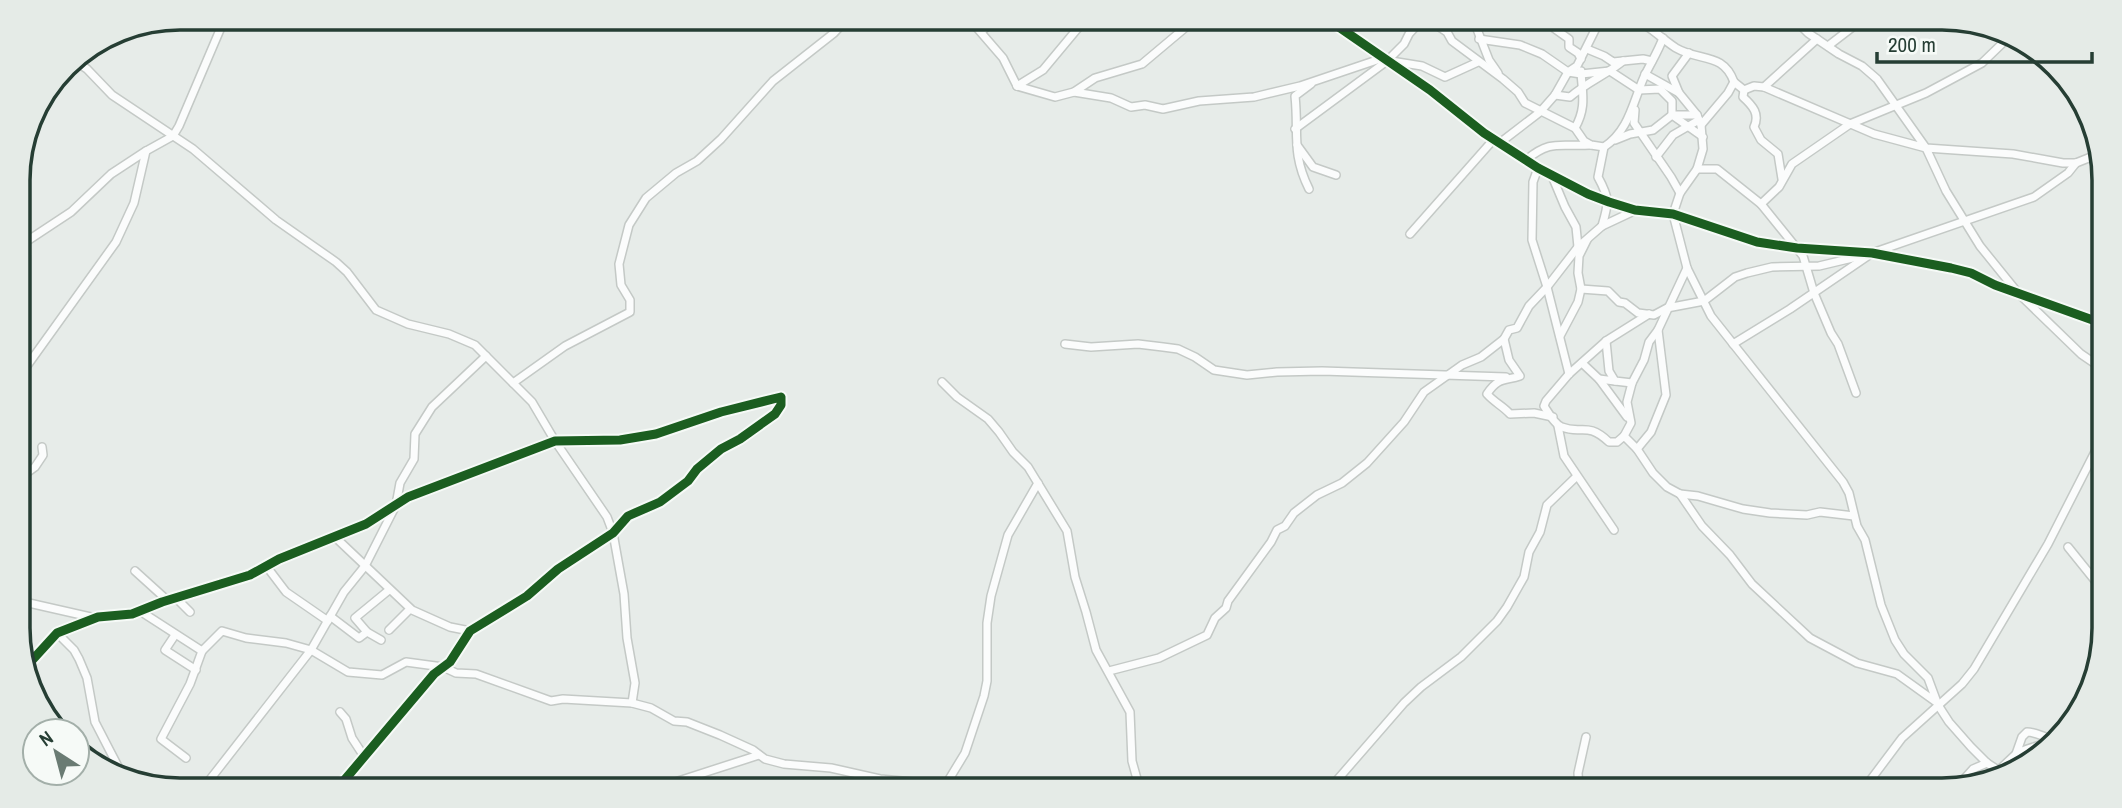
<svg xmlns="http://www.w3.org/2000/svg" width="2122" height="808" font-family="'Archivo Narrow',sans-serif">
<rect width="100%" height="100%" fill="#e7ece9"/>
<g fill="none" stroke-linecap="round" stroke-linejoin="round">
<g stroke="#c4c9c6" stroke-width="10">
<g id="street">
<polyline points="971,21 1003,58 1017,86"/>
<polyline points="1333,23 1430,90 1484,133 1538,168 1588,194 1609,202 1635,210 1673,214 1757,242 1797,248 1872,253 1951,268 1971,273 1995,285 2101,323"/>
<polyline points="1435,24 1447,32 1452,41 1503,79 1518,92 1525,103 1575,128 1584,141 1591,145 1604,147"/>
<polyline points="1475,24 1489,60 1498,73"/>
<polyline points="1557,24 1555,29 1569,39 1569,47 1578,53 1581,59"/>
<path d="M 1645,25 C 1656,32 1665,41 1676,48 C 1700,62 1723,52 1734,82"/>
<polyline points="1800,25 1808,33 1839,54 1862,66 1877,79 1926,148 1946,191 1980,246 2018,293 2081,354 2100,367"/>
<polyline points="982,31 993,21"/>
<polyline points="1479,39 1520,45 1542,54 1568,72 1581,74 1610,71 1639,90 1660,89 1672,101 1672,115 1703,137"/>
<polyline points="1828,46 1854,26"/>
<polyline points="1587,49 1604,56 1613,62 1643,59 1652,61"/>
<polyline points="72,59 87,69 112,95 193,149 276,220 336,262 347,272 376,310 408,324 449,334 475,345 532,402 555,441 607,517 613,533 624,594 627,638 635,683 632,703"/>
<polyline points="1391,61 1422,66 1445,77 1478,62"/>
<polyline points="1645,74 1679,93 1697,115 1701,125 1703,149 1697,169 1680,193 1673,214 1687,268 1711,316 1843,482 1849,493 1857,526 1865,540 1881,605 1895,640 1904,654 1928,678 1938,705 1949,722 1971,747 1987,763 2001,772"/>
<polyline points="1017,86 1055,97 1074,92 1095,78 1142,64 1192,22"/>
<polyline points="1017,86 1043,70 1083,22"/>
<polyline points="1764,87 1817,39"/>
<path d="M 1744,90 L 1743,97 C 1753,106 1760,114 1754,127 L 1761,140 L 1778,154 L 1782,179"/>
<polyline points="1074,92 1111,98 1131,107 1145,105 1163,109 1199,101 1254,97 1300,86 1383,58"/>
<polyline points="1679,93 1672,76 1689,53"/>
<path d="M 1555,95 L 1570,97 C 1587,82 1606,75 1623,61"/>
<polyline points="1635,110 1634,123 1671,177 1680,193"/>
<polyline points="1701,125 1728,93 1734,82 1744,90 1754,86 1764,87 1874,134 1926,148 2013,154 2063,163 2076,163 2101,153"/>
<path d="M 1575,128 C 1587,107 1582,93 1581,71"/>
<polyline points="1295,129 1387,61 1404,44 1409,34 1419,23"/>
<polyline points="1615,140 1630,134 1653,130 1672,115 1697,115"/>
<polyline points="1501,142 1540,112 1555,95 1568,72 1577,66 1598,24"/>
<polyline points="1297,145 1313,167 1336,175"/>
<polyline points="1656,157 1673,135 1699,120"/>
<path d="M 1526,160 C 1551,139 1560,147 1590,145"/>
<polyline points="1538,168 1533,182 1532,240 1547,287 1569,374"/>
<polyline points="1697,169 1717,169 1761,204 1779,187 1792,164 1850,124 1926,93 1982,63 2010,36"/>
<polyline points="1552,176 1565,207 1576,227 1578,247"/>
<path d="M 1309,189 C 1291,153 1299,133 1295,96 L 1311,84"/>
<polyline points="1761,204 1803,256 1814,293 1831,333 1838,344 1856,393"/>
<path d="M 1602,226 C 1609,202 1610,199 1598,177 L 1604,147 C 1629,131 1633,102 1644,77 C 1650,64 1658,52 1663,38"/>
<polyline points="1410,234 1494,139"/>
<polyline points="18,247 71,212 111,174 146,151"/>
<polyline points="1581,289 1608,291 1619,302 1625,303 1638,313 1654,315 1667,308 1704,301 1735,277 1747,273 1772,267 1819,266 1865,255"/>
<path d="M 1649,314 L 1606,341 L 1569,374 L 1546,401 L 1544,406 C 1548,412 1555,425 1562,427 C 1581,435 1587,421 1609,442 L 1617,442 L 1624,436 L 1637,449 L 1653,473 L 1667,487 L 1680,494 L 1698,496 L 1743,509 L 1770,513 L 1807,515 L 1820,512 L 1854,516"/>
<polyline points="1560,336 1578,302 1581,289 1578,273 1579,256 1587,240"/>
<polyline points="1606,341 1609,371 1615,381 1632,383"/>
<polyline points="1065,344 1091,347 1138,344 1163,347 1178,349 1195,357 1214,370 1247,375 1277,372 1322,371 1506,377"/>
<polyline points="1733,344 1790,309 1872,253 2034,197 2068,173 2076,163"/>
<polyline points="1582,363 1599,379 1615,381"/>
<polyline points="19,377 116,242 134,203 146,151 173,136 179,126 225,18"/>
<polyline points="1599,379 1627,417"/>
<polyline points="942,382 957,397 988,419 999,432 1013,452 1028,467 1067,531 1075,577 1086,612 1096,650 1130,712 1132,761 1139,786"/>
<polyline points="513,383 565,346 630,312 630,300 621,285 619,264 629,225 646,198 676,173 697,161 721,139 773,81 834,33 845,21"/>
<path d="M 1553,417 L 1534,413 L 1510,414 C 1503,406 1495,403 1487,394 C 1498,377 1505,381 1520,376 L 1509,360 L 1504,339 L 1509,330 L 1517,328 L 1529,306 L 1547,287 L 1578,247 L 1602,226 L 1634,211"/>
<polyline points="1558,426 1564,456 1614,530"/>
<polyline points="1624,436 1631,423 1627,402 1632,383 1644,360 1649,342 1658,330"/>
<polyline points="1637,449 1651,432 1666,395 1658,330 1687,268"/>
<polyline points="20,475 24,475 35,467 43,455 42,447"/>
<polyline points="1680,494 1702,526 1730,555 1752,584 1810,638 1857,663 1897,674 1936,702"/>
<polyline points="335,537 412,610 450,627 470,631"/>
<polyline points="2068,547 2097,583"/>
<polyline points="267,567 286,592 328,621"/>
<polyline points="135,571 167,600"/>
<polyline points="177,599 190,612"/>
<polyline points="20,601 95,618"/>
<polyline points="140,611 202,651 190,684 161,739 186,758"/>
<polyline points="330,616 359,638 367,632"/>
<polyline points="389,630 410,609"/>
<polyline points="57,633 74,650 79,659 87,678 95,722 125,780"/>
<polyline points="175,635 165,650 196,670"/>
<polyline points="381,640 367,632 355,618 389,590"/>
<polyline points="202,651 222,631 246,638 286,643 311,650 348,672 382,675 406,662 443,667 456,673 476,674 551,701 563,699 632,703 651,708 674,721 687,722 720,735 753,750 765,759 784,764 831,768 880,779 946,785"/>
<polyline points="25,668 57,633 98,617 132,614 162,602 250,575 279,559 366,524 408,497 555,441 620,440 656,434 721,412 781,397 781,405 775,414 740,439 721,449 697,469 688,481 660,502 628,516 613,533 558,569 527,596 470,631 450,662 434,674 342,783"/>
<polyline points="1109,671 1159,658 1207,635 1215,618 1226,608 1228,601 1271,542 1277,530 1285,526 1294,513 1317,495 1342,483 1367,463 1404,422 1424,392 1462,365 1481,357 1504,339"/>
<polyline points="340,712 346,719 352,738 365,758"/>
<path d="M 2015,767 L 2016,754 C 2028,747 2041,747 2052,739"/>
<path d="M 1999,770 L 2016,754 L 2022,737 L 2027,732 C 2037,732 2044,738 2054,739"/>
<polyline points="208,782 311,650 344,592 365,566 396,505 400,483 414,459 415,434 432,407 486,356"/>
<polyline points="669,784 759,755"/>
<polyline points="1966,785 1964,779 1973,769 1987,763"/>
<polyline points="945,786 965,753 984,696 987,681 987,623 991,596 1008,535 1038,483"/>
<polyline points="1331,787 1404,703 1421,687 1461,657 1497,621 1507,607 1524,577 1529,552 1540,532 1547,505 1576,477"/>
<polyline points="1579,788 1578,773 1586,737"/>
<polyline points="1863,790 1902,738 1962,684 1974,669 2048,544 2099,444"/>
</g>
</g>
<use href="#street" stroke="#fbfcfc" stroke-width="7"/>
<g stroke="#f6faf7" stroke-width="13">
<g id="cycleway">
<polyline points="1333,23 1430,90 1484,133 1538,168 1588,194 1609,202 1635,210 1673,214 1757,242 1797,248 1872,253 1951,268 1971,273 1995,285 2101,323"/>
<polyline points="25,668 57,633 98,617 132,614 162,602 250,575 279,559 366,524 408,497 555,441 620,440 656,434 721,412 781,397 781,405 775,414 740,439 721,449 697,469 688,481 660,502 628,516 613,533 558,569 527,596 470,631 450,662 434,674 342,783"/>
</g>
</g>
<use href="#cycleway" stroke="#1b5e20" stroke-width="9"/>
</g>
<path d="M0 0H2122V808H0ZM180 30H1942A150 150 0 0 1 2092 180V628A150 150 0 0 1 1942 778H180A150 150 0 0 1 30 628V180A150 150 0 0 1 180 30Z" fill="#e5ebe7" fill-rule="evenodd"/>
<path fill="none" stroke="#263e34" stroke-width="3.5" d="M180 30H1942A150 150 0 0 1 2092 180V628A150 150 0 0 1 1942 778H180A150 150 0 0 1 30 628V180A150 150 0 0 1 180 30Z"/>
<g transform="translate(56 752) rotate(324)"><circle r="33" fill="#f6faf7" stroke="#a3afa9" stroke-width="2"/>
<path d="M0-5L12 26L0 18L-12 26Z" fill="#6a7b73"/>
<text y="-10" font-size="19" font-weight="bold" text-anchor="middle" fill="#263e34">N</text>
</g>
<path d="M1877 52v10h215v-10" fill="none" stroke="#263e34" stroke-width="3.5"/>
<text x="1888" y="52" font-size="21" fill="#263e34" stroke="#f6faf7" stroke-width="5" paint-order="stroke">200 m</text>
</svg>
